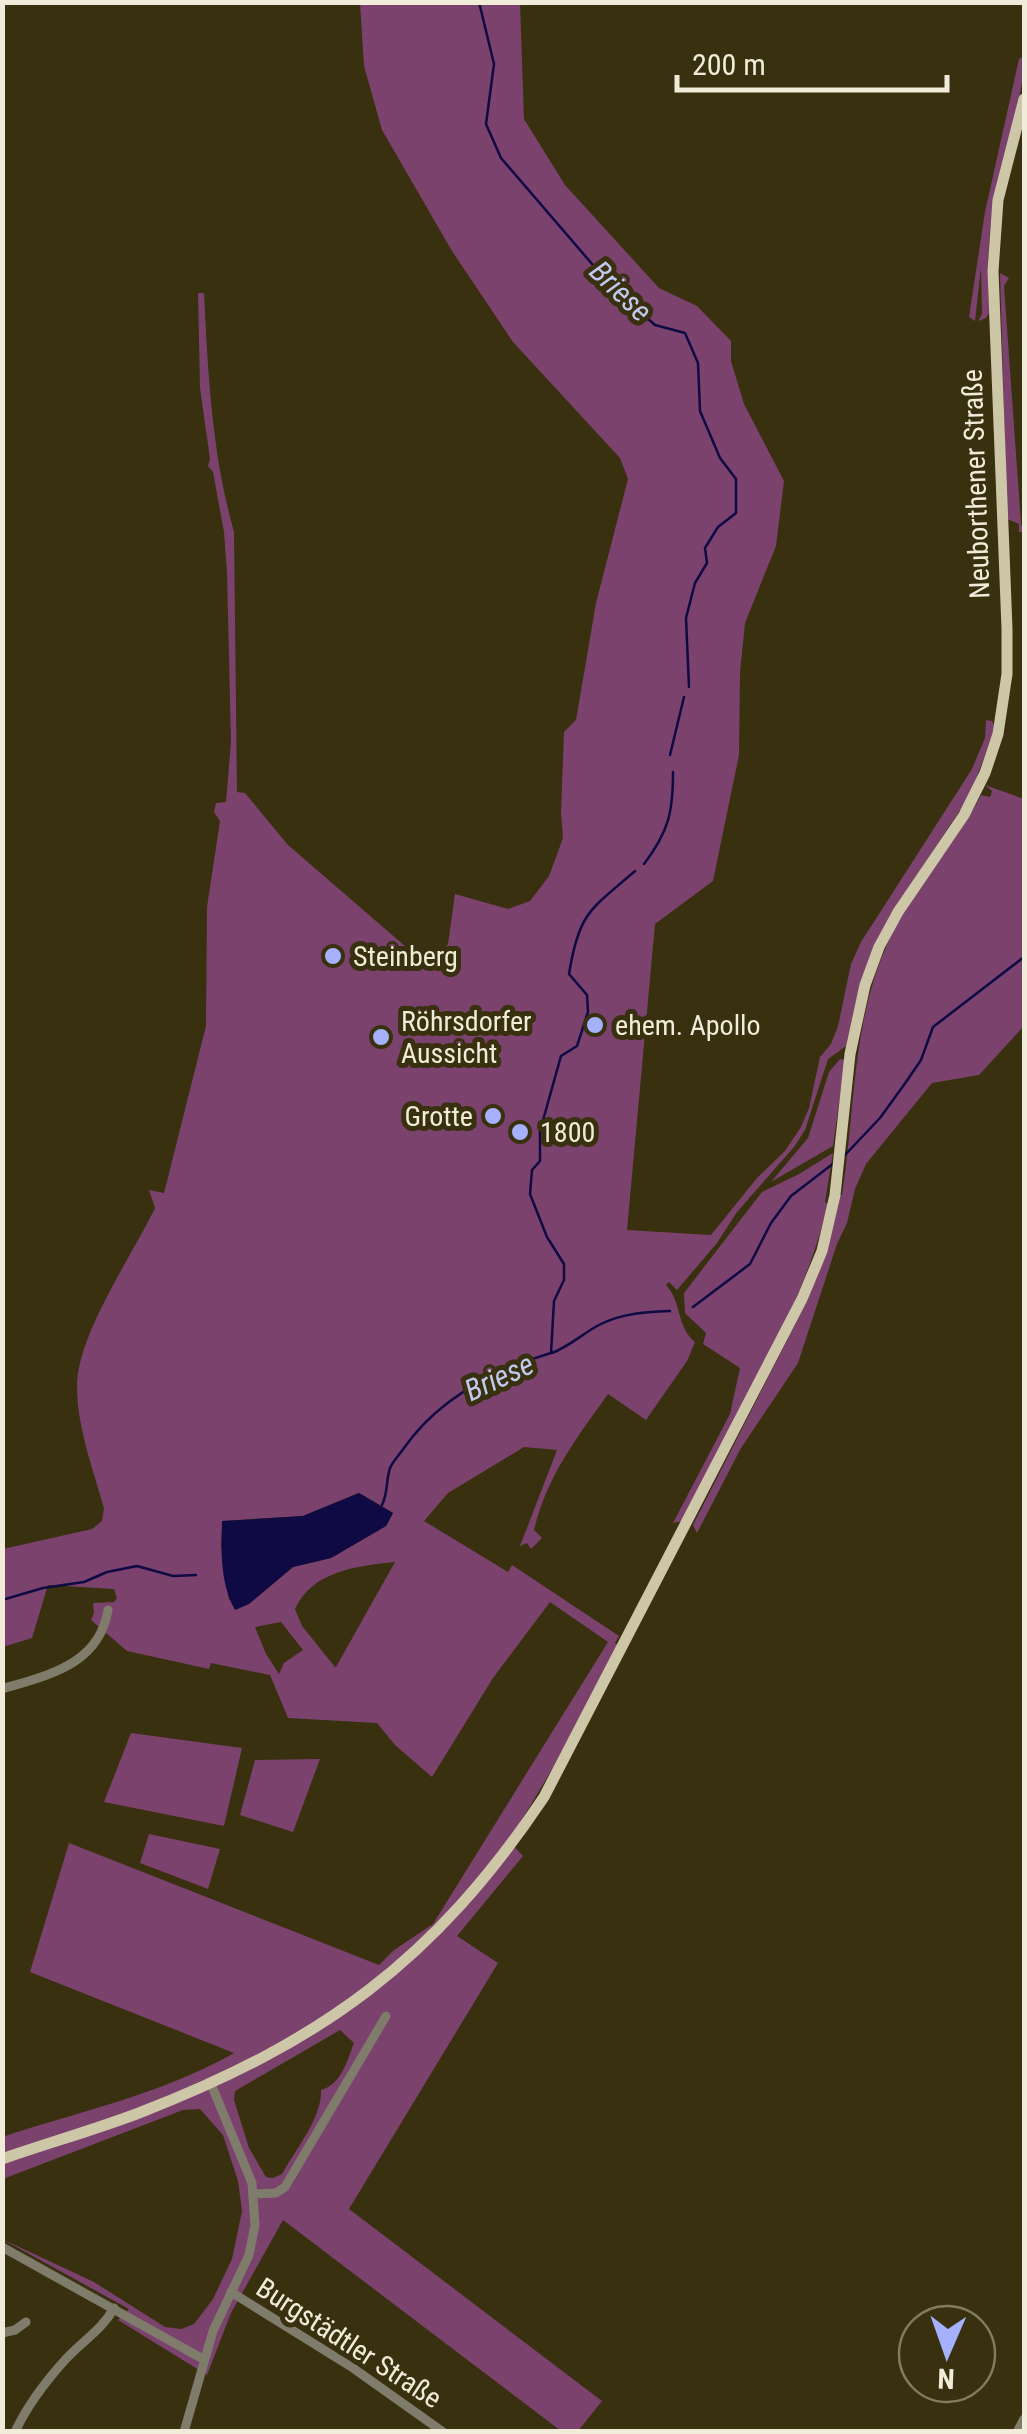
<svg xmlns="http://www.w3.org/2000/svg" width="1027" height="2434" font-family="'Roboto Condensed',sans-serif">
<rect width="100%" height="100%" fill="#38300e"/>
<g fill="#7b426e" fill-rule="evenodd">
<path d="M 360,3 L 520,3 L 524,119 L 565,185 L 659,288 L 697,306 L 731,341 L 731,361 L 744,404 L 784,481 L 776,546 L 745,623 L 740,672 L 739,755 L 713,881 L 655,924 L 627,1230 L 711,1235 L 757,1178 L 785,1151 L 801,1127 L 809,1108 L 820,1057 L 831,1044 L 838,1026 L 851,964 L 861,942 L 972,769 L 985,738 L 986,720 L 992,721 L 995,728 L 970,795 L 891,914 L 860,984 L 846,1046 L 828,1059 L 805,1130 L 794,1147 L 737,1212 L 717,1243 L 677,1290 L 669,1282 L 666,1285 C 682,1302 676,1326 695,1342 L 687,1361 L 646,1420 L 608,1394 C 576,1439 547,1476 534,1530 L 542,1538 L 531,1549 L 527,1543 L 520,1546 L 557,1450 L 524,1447 L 448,1493 L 424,1521 L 508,1572 L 512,1565 L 619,1636 L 615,1643 L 620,1646 L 581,1721 L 509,1841 L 523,1856 L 457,1936 L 498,1963 L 349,2209 L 602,2401 L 578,2431 L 561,2431 L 283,2220 L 231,2313 L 207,2375 L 118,2320 L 129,2309 L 2,2239 L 94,2282 L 165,2327 L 181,2329 L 194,2324 L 213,2299 L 232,2259 L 242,2211 L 238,2181 L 223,2135 L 200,2109 L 183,2110 L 3,2179 L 2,2137 C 81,2111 162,2094 234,2053 L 30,1972 L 69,1843 L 379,1965 L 394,1950 L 433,1924 L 608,1642 L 550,1602 L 493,1678 L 432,1777 L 395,1745 L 377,1723 L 288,1718 L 270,1675 L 211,1663 L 209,1669 L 127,1651 L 91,1620 L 94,1613 L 93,1603 L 114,1602 L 117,1598 L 114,1589 L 48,1585 L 32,1638 L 3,1647 L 3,1549 L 92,1529 L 102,1521 L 104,1508 C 93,1469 77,1427 77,1386 C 77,1335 132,1256 155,1208 L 149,1190 L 164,1193 L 206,1026 L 207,907 L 220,821 L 214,812 L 216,803 L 226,802 L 231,742 L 227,573 L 224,532 L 213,472 L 208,466 L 210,459 L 200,388 L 198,293 L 204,293 C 208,374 212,454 234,532 L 237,792 L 245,793 L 288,845 L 420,959 L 438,958 L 448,944 L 455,894 L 508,909 L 530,901 L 549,876 L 563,838 L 561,812 L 564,732 L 576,720 L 596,603 L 628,479 L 620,458 L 513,342 L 452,251 L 382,130 L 364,66 ZM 359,1493 L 393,1513 L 386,1526 L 331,1558 L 293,1567 L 249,1604 L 229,1600 L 221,1545 L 223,1521 L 303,1516 ZM 395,1562 L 336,1667 L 335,1667 L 302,1626 L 295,1609 C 312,1571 357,1566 395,1562 ZM 281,1622 L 303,1650 L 284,1663 L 279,1674 L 266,1654 L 255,1627 ZM 340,2030 L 354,2043 C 347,2061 341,2085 321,2090 C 322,2118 296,2149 282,2174 L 273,2178 L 266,2177 L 249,2148 L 234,2100 L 235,2091 Z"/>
<path d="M 1024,56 C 1024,99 1007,138 998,179 C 988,223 987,267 989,313 L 986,318 L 978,321 L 982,314 L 981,268 L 975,321 L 969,317 L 985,212 L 1019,59 Z"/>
<polygon points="1000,273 1009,278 1004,286 1021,524 1024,532 1019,532 1019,524 1007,519"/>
<path d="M 985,785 L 1024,799 L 1024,1026 L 979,1075 L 932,1083 L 866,1164 L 855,1189 L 847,1223 L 837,1244 L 798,1363 L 741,1448 L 697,1533 L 693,1525 L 807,1301 L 826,1252 L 839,1196 L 842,1195 C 856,1106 851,1020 891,936 C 914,885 956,845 981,795 L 990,797 L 992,791 Z"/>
<polygon points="840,1059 845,1060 833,1146 771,1182 808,1138 829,1072"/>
<path d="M 833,1153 L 825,1202 L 828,1204 C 801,1315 735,1420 683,1521 L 673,1523 L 730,1414 L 740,1368 L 703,1344 L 706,1333 L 685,1313 L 684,1293 L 762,1192 L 799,1174 Z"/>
<polygon points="131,1733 242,1748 224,1826 104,1802"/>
<polygon points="320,1759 293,1832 240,1815 255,1760"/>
<polygon points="149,1834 220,1849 208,1889 140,1863"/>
</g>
<path fill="#0f0a44" d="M 359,1493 L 393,1513 L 386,1526 L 331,1558 L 293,1567 L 249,1604 L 235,1610 C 220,1584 221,1550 222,1521 L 303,1516 Z"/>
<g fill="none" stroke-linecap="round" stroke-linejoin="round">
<g stroke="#0f0a44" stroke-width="2.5">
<polyline points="479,2 494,64 486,124 501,158 611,286 655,325 685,333 698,363 700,411 720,458 736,479 736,513 718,527 705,548 707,563 695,583 686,618 689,687"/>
<polyline points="670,755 684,697"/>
<path d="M 644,864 C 669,831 673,812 673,772"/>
<polyline points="844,1156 880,1118 906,1082 921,1060 933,1027 1024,957"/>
<polyline points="693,1307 750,1264 771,1223 791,1196 834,1163"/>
<path d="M 552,1353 C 570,1346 582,1334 599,1325 C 621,1313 646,1312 670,1311"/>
<path d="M 382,1505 C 388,1493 386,1480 390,1468 C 393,1461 400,1454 404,1448 C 438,1399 494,1370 551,1353 L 554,1301 L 564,1280 L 564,1264 L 547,1237 L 530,1194 L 532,1170 L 540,1161 L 540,1131 L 561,1056 L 577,1046 L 588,1012 L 587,995 L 569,974 C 579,912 590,910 635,871"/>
<polyline points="2,1600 43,1588 84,1582 107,1572 137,1566 173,1576 196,1575"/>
</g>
<g stroke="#7f7c6c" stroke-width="9">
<path d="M 2,1689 C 48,1675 99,1665 108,1610"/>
<polyline points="254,2194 276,2193 285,2187 386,2016"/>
<polyline points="2,2247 203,2359"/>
<polyline points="231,2292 353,2368 443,2432"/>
<polyline points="2,2333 15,2330 26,2322"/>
<path d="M 15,2432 C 27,2406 46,2381 65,2360 C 81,2342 102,2330 114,2308"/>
<polyline points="184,2432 213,2331 249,2255 255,2225 252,2183 211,2084"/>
<polyline points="1017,2432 1024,2419"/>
</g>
<path stroke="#cec7a7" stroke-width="11" d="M 2,2159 C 48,2143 94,2130 139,2113 C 322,2042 434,1961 544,1797 L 802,1299 L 822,1251 L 835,1195 L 850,1054 L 865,985 L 879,947 L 898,912 L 964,815 L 985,773 L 998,734 L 1007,674 L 1007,629 L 993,271 L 998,200 L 1024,99"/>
</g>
<g fill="#a5b1fc" stroke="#38300e" stroke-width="4">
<circle cx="333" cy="956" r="10"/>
<circle cx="595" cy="1025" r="10"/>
<circle cx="381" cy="1037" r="10"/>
<circle cx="493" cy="1116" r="10"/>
<circle cx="520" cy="1132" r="10"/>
</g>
<g text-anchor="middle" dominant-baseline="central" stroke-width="10" stroke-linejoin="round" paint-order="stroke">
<g font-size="28" fill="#f0ecd9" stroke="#38300e">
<text transform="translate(976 484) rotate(-92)">Neuborthener Straße</text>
<text transform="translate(349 2343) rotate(33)">Burgstädtler Straße</text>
</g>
<g font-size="28" fill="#f0ecd9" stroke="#38300e" text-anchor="start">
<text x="353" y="956">Steinberg</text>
<text x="401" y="1021">Röhrsdorfer<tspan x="401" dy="32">Aussicht</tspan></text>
<text x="615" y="1025">ehem. Apollo</text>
<text x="473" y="1116" text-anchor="end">Grotte</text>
<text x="540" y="1132">1800</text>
</g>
<g font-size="30" font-style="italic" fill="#c1c9ee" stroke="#38300e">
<text transform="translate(621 291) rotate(44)">Briese</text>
<text transform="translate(499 1377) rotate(-25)">Briese</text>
</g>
</g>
<rect width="1027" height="2434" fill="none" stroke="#f0ecd9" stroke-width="10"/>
<g transform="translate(947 2354) rotate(182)"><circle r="48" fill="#38300e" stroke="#827b5f" stroke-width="2.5"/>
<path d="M0-8L18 38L0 25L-18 38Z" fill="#a5b1fc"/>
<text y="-15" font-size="28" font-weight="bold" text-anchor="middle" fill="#f0ecd9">N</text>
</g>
<path d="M677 75v15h270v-15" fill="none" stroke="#f0ecd9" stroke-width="5"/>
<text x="692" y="75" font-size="30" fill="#f0ecd9" stroke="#38300e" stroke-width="8" paint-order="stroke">200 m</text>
</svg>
